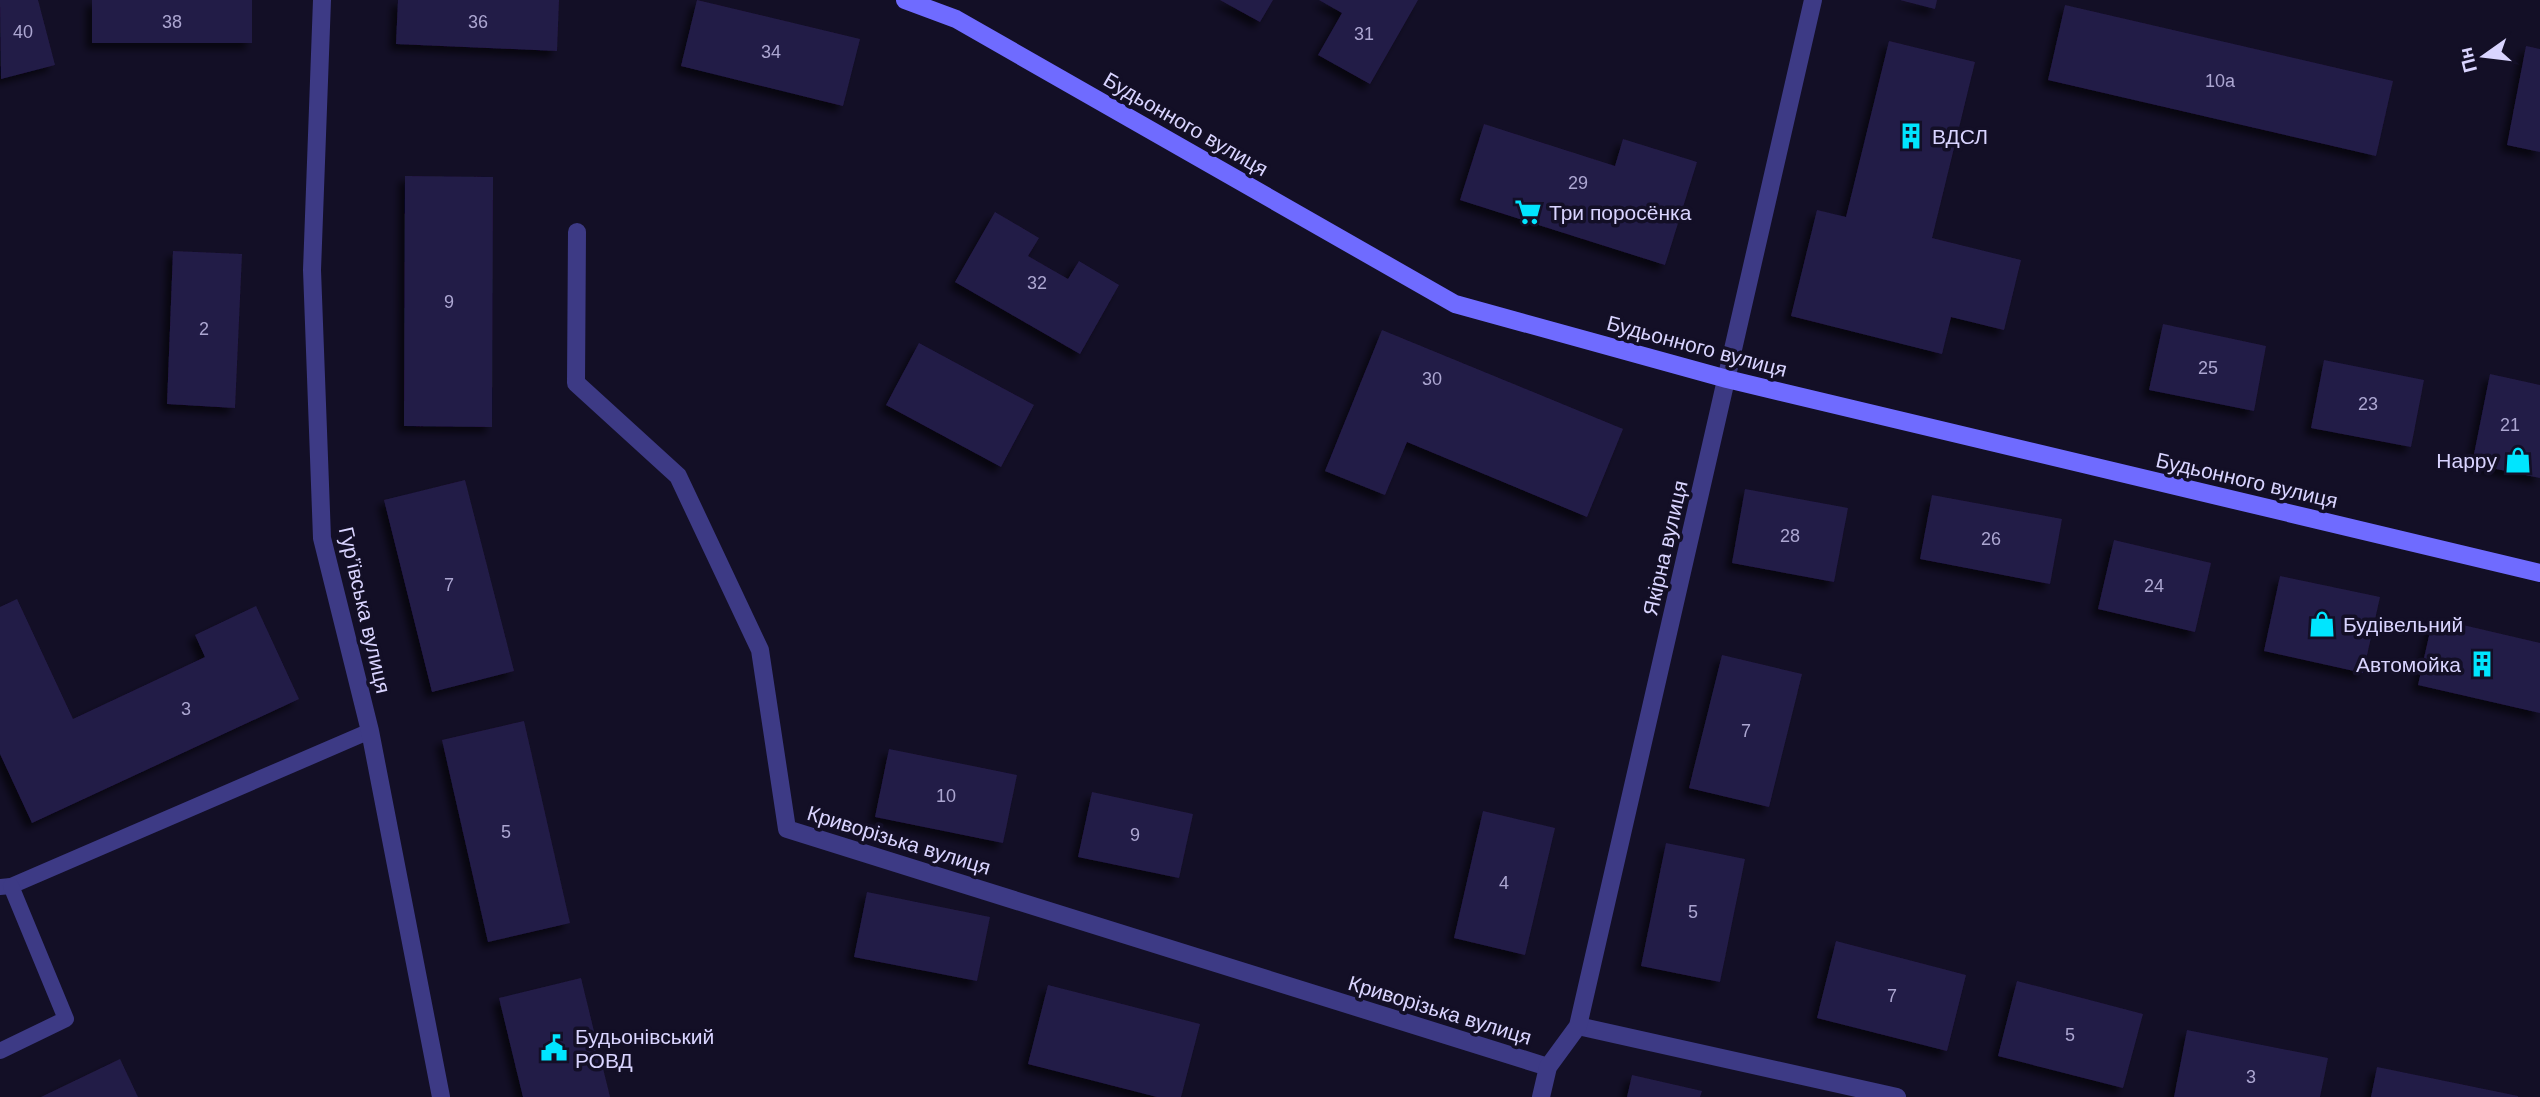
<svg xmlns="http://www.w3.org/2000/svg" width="2540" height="1097" font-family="Arial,sans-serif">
<defs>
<filter id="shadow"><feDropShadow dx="-6" dy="6" stdDeviation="3.5" flood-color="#0009"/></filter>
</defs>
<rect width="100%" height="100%" fill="#130f26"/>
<g fill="#241b47" filter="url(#shadow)">
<polygon points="0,0 38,0 55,65 1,79"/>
<rect x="92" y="0" width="160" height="43"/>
<polygon points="398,0 559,0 557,51 396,44"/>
<polygon points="697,0 860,39 843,106 681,66"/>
<polygon points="1220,0 1273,0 1260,22"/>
<polygon points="1319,0 1418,0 1370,84 1318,55 1342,13"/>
<polygon points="1900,0 1937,0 1935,9"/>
<polygon points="2065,5 2393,81 2376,156 2048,80"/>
<polygon points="1889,41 1975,62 1932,238 2021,260 2004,330 1951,317 1942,354 1791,316 1817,210 1846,217"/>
<polygon points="2526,46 2540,49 2540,152 2507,145"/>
<polygon points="1484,124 1615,166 1623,139 1697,162 1665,265 1460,200"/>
<polygon points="405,176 493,177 492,427 404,426"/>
<polygon points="995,212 1039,238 1028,256 1068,279 1079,261 1119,285 1080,354 955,282"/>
<polygon points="173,251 242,254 235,408 167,404"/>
<polygon points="2163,324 2266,346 2254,411 2149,390"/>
<polygon points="1382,330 1623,429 1587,517 1407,442 1385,495 1325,471"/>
<polygon points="919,343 1034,405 1001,467 886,405"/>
<polygon points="2324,360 2424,380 2411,447 2311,428"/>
<polygon points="2490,374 2540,385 2540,478 2472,464"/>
<polygon points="465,480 514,671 432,692 384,500"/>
<polygon points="1745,489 1848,508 1834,582 1732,563"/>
<polygon points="1932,495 2062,519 2050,584 1920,559"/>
<polygon points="2114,540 2211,563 2195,632 2098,609"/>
<polygon points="2280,576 2380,597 2363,673 2264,651"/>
<polygon points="17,599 73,719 205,657 195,635 256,606 299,699 32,823 0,754 0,607"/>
<polygon points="2433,618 2540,643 2540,713 2418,685"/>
<polygon points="1722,655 1802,674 1769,807 1689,788"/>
<polygon points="524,721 570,923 488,942 442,740"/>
<polygon points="889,749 1017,775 1003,843 875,817"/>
<polygon points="1092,792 1193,814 1179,878 1078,857"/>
<polygon points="1483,811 1555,828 1525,955 1454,938"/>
<polygon points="1666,843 1745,859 1720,982 1641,966"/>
<polygon points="867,892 990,917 977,981 854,957"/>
<polygon points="1836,941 1966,975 1947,1051 1817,1018"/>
<polygon points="581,978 610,1097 523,1097 499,998"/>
<polygon points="2017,981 2143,1014 2123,1088 1998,1056"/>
<polygon points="1048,985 1200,1024 1181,1097 1157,1097 1028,1064"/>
<polygon points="2187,1030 2328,1058 2320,1097 2174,1097"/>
<polygon points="120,1059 138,1097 41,1097"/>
<polygon points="2377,1067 2518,1096 2518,1097 2371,1097"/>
<polygon points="1632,1075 1702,1091 1700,1097 1627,1097"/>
</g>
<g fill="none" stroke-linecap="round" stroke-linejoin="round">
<g stroke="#3d3a85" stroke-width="16">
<polyline points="0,887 11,886 370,731"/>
<polyline points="0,1051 66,1019 11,886"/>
</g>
<g stroke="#3d3a85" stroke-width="18">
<polyline points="322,0 312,270 322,538 370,731 441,1097"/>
<polyline points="577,232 576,383 678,476 760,650 787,829 1548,1067"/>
<polyline points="1578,1026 1897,1097"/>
<polyline points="1541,1097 1548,1067 1578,1026 1813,0"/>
</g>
<polyline stroke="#6f6bff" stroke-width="18" points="905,0 956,19 1455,304 1727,379 2540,573"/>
</g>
<defs>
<g id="building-bare" transform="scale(2.1)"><path d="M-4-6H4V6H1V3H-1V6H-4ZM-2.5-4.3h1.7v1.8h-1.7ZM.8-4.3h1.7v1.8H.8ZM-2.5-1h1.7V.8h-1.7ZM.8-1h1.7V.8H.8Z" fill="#00e5ff" stroke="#130f26" stroke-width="2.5" paint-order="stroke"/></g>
<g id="supermarket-bare" transform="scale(2.1)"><path d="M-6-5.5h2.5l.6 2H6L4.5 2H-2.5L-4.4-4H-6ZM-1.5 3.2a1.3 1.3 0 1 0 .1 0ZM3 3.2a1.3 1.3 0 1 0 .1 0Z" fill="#00e5ff" stroke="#130f26" stroke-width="2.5" paint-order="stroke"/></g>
<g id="shop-bare" transform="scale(2.1)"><path d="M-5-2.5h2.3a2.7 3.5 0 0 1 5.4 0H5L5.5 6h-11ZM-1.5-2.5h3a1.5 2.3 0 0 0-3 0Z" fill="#00e5ff" stroke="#130f26" stroke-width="2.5" paint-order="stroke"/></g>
<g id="civic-bare" transform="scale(2.1)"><path d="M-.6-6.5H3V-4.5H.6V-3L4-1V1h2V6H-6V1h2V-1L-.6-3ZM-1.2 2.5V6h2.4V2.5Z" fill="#00e5ff" stroke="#130f26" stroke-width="2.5" paint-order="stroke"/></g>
</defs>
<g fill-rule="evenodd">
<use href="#building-bare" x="1911" y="136"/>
<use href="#supermarket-bare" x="1528" y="212"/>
<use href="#shop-bare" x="2518" y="460"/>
<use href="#shop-bare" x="2322" y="624"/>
<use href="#building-bare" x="2482" y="664"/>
<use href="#civic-bare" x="554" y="1048"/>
</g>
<g text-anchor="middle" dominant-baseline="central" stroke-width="7" stroke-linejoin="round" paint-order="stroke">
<g font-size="18" fill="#aca6d1">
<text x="172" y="22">38</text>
<text x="478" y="22">36</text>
<text x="23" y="32">40</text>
<text x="1364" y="34">31</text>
<text x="771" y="52">34</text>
<text x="2220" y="81">10а</text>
<text x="1578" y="183">29</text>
<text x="1037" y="283">32</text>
<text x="449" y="302">9</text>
<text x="204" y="329">2</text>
<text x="2208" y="368">25</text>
<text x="1432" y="379">30</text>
<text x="2368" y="404">23</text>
<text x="2510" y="425">21</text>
<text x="1790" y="536">28</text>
<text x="1991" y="539">26</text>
<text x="449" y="585">7</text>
<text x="2154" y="586">24</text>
<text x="186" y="709">3</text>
<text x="1746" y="731">7</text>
<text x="946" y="796">10</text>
<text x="506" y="832">5</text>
<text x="1135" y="835">9</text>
<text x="1504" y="883">4</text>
<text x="1693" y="912">5</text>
<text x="1892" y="996">7</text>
<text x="2070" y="1035">5</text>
<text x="2251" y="1077">3</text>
</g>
<g font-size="21" fill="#d9d4ff" stroke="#130f26">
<text transform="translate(1186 124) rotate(30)">Будьонного вулиця</text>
<text transform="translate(1697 346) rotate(15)">Будьонного вулиця</text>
<text transform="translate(2247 480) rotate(13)">Будьонного вулиця</text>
<text transform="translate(1665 548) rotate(-77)">Якірна вулиця</text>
<text transform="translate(365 610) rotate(77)">Гур’ївська вулиця</text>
<text transform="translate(899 840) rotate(17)">Криворізька вулиця</text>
<text transform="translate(1440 1010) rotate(17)">Криворізька вулиця</text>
</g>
<g font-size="21" fill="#d9d4ff" stroke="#130f26" text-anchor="start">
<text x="1932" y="136">ВДСЛ</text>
<text x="1549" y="212">Три поросёнка</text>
<text x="2497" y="460" text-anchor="end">Happy</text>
<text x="2343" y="624">Будівельний</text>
<text x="2461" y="664" text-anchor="end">Автомойка</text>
<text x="575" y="1036">Будьонівський<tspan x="575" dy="24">РОВД</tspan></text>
</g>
</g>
<g transform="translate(2484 56) rotate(256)" stroke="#130f26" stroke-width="5" paint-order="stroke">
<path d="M0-5L12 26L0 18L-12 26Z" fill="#d9d4ff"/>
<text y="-10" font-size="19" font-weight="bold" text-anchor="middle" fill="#d9d4ff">Пн</text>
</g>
</svg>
